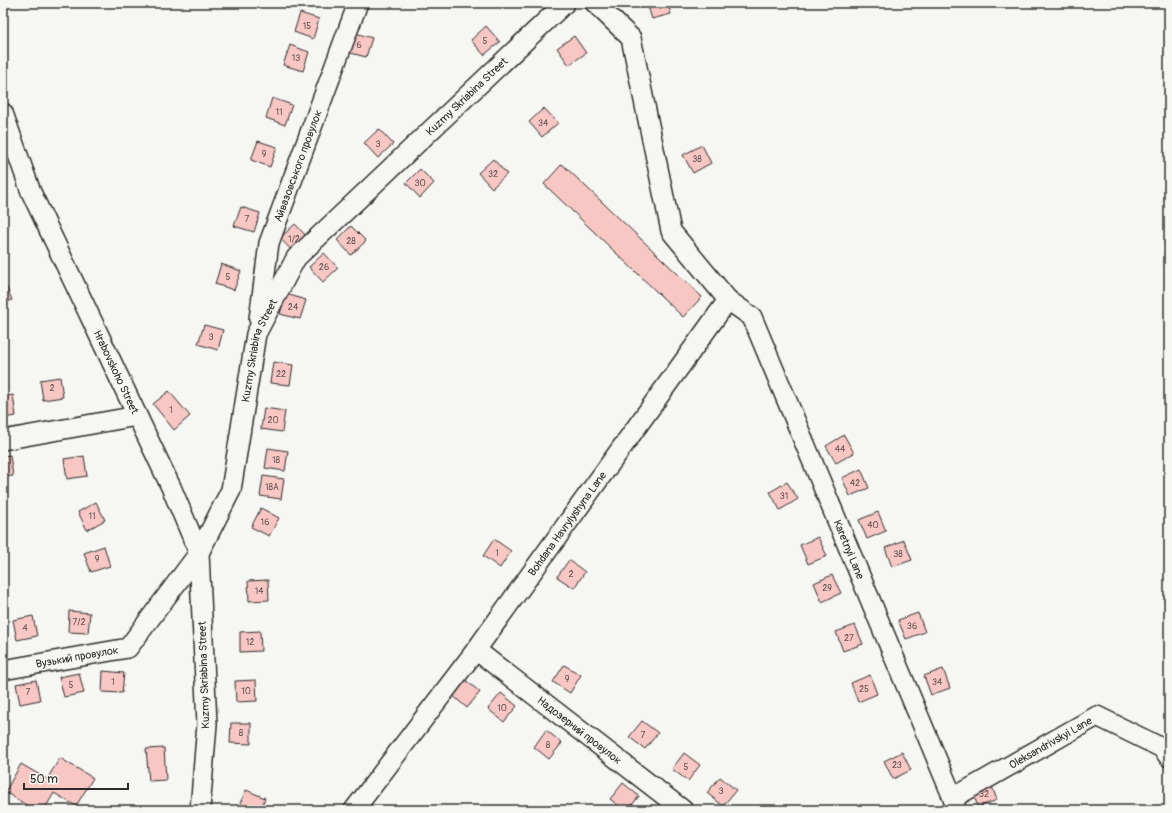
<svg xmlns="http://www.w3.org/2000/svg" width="1172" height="813" font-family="Pangolin,sans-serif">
<rect width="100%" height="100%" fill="#f6f6f2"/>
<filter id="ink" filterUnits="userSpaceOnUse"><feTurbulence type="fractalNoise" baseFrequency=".025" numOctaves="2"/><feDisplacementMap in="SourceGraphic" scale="8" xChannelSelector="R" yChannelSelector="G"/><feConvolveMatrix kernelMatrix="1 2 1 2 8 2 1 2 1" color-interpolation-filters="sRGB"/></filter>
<g filter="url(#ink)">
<g fill="#f8c7c4" stroke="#2b2b2b">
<polygon points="647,3 668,3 671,14 652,19"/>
<polygon points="300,13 319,19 313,39 294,32"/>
<polygon points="486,26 500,42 484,55 471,40"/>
<polygon points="352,32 372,38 366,57 347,52"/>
<polygon points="574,36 586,53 569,65 557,48"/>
<polygon points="290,45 309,52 303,71 283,65"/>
<polygon points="272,98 292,105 285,125 266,118"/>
<polygon points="544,108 558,123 542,137 529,122"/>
<polygon points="379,129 393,144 378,158 364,143"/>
<polygon points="258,141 277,147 270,167 251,160"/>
<polygon points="702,145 711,163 693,173 683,155"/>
<polygon points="493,159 507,174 492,188 478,173"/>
<polygon points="562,164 702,297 683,317 544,184"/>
<polygon points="420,169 434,183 420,198 406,183"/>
<polygon points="241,207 260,213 254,232 234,226"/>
<polygon points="295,224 309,239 294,253 280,238"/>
<polygon points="351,226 366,241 351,255 337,240"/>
<polygon points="324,253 338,268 323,282 309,267"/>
<polygon points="221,264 241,271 234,290 215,284"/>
<polygon points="4,281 12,300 3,304 3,282"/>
<polygon points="286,294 306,300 300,319 280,314"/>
<polygon points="204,325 223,330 218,350 198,344"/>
<polygon points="273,362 293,365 290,385 270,383"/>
<polygon points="60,377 63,397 43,400 40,380"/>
<polygon points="169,391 190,416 174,430 153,404"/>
<polygon points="13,395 16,416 3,418 3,397"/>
<polygon points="264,408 285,411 282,432 261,429"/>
<polygon points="844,435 854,453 836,463 826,446"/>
<polygon points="268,448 288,451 285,471 265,468"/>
<polygon points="10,455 13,476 3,477 3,456"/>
<polygon points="84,456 87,476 67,479 64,459"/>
<polygon points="861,469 869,488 850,496 842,478"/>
<polygon points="263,476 284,479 281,499 260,496"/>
<polygon points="787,482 798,499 780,510 770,492"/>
<polygon points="96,502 105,520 87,530 78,512"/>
<polygon points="261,508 279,518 269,536 251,527"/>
<polygon points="878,512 886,531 867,539 859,520"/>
<polygon points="818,537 827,556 808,564 800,545"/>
<polygon points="494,539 511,551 500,568 483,556"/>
<polygon points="904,540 912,560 892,567 885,548"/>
<polygon points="104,546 110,566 91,572 84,553"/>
<polygon points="569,560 585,572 574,588 557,577"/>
<polygon points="832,575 841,593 822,602 814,583"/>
<polygon points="268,580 269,600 249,601 248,581"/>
<polygon points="69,611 90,613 88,633 68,632"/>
<polygon points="918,613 925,632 906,639 898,620"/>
<polygon points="33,616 37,636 17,640 13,620"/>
<polygon points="855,625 863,644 843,651 836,632"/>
<polygon points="260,631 261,651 240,652 240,632"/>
<polygon points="564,665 581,675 570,693 553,682"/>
<polygon points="943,669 950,688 931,695 924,676"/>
<polygon points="103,671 124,673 122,693 102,692"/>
<polygon points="79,673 84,693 64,697 59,677"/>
<polygon points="870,675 877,694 858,702 851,683"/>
<polygon points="464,679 480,692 467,708 451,694"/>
<polygon points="36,680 40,700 20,704 16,684"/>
<polygon points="256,680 257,701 236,702 235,681"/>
<polygon points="501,693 517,706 504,722 488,709"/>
<polygon points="642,721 658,733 645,749 629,737"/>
<polygon points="231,723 251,723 251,744 230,743"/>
<polygon points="546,730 562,743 549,759 534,747"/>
<polygon points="164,748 166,780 149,781 146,749"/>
<polygon points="902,752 911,770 893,779 884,761"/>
<polygon points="684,753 700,765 688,781 672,769"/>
<polygon points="60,758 93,778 76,806 54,793 44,810 26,810 28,806 5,792 21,764 47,779"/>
<polygon points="720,777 736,790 723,806 707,793"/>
<polygon points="990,781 997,800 978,807 971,788"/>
<polygon points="623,783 639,796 628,810 624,810 610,799"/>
<polygon points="246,790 265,798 260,810 237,810"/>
</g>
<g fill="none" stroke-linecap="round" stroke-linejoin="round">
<g stroke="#2b2b2b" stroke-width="22">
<g id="minor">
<path id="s1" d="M 595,3 L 631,38 L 671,231 L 728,300 L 752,317 L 953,798 L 956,810"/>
<path id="s2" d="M 3,113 L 31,192 L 171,487 L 199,553 L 128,648 L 3,670"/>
<path id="s3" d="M 259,319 L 269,243 L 358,3"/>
<polyline points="3,440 137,416"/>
<path id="s4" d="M 476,650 L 683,810"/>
<path id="s5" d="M 953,798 L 1097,716 L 1162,748 L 1169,757"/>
<path id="s6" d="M 200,810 L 207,724 L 199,553 L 231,490 L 256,334 L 296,258 L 565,3"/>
<path id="s7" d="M 354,810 L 476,650 L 728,300"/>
</g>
</g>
<use href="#minor" stroke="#f6f6f2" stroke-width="19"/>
</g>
</g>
<g text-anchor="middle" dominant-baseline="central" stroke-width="3" stroke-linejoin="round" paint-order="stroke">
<g font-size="9" fill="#5e5251">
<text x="307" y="26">15</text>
<text x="485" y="41">5</text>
<text x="359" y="45">6</text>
<text x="296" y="58">13</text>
<text x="279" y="112">11</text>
<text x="543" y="123">34</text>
<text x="378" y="144">3</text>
<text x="264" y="154">9</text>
<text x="697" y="159">38</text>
<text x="493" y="174">32</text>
<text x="420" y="183">30</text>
<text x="247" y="219">7</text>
<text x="294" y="239">1/2</text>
<text x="351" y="241">28</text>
<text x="324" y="267">26</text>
<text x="228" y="277">5</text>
<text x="293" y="307">24</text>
<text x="211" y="337">3</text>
<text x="281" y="374">22</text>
<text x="52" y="388">2</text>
<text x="171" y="410">1</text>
<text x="273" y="420">20</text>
<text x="840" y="449">44</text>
<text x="276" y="460">18</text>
<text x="855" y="483">42</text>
<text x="272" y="487">18А</text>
<text x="784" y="496">31</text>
<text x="92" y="516">11</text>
<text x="265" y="522">16</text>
<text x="873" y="525">40</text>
<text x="497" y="553">1</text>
<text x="898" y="554">38</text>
<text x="97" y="559">9</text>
<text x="571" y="574">2</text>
<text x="827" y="588">29</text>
<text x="259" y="591">14</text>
<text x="79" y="622">7/2</text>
<text x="912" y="626">36</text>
<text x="25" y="628">4</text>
<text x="849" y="638">27</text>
<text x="250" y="642">12</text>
<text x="567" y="679">9</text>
<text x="113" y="682">1</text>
<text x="937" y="682">34</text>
<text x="71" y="685">5</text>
<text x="864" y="689">25</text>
<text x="246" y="691">10</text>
<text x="28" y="692">7</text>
<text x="502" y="708">10</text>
<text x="241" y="733">8</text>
<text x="643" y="735">7</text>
<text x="548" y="745">8</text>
<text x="897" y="765">23</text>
<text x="686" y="767">5</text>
<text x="721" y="791">3</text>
<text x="984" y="794">32</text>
</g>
<g font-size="11" fill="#2b2b2b" stroke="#f6f6f2">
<text stroke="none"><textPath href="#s6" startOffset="807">Kuzmy Skriabina Street</textPath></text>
<text stroke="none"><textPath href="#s3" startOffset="159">Айвазовського провулок</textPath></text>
<text stroke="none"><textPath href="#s6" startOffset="471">Kuzmy Skriabina Street</textPath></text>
<text stroke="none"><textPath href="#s2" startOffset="283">Hrabovskoho Street</textPath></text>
<text stroke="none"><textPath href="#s7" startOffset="357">Bohdana Havrylyshyna Lane</textPath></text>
<text stroke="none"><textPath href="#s1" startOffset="618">Karetnyi Lane</textPath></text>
<text transform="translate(77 657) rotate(-10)">Вузький провулок</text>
<text transform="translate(204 675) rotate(-92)">Kuzmy Skriabina Street</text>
<text stroke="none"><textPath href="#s4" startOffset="131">Надозерний провулок</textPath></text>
<text stroke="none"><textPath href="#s5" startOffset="112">Oleksandrivskyi Lane</textPath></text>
</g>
</g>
<rect width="1172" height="813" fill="none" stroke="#f6f6f2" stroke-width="16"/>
<rect x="8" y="8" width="1156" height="797" fill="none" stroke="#2b2b2b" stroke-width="1.5" filter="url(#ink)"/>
<path d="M24 783v6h104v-6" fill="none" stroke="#2b2b2b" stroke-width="2"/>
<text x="30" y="783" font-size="12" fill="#2b2b2b" stroke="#f6f6f2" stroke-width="3" paint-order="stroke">50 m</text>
</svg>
